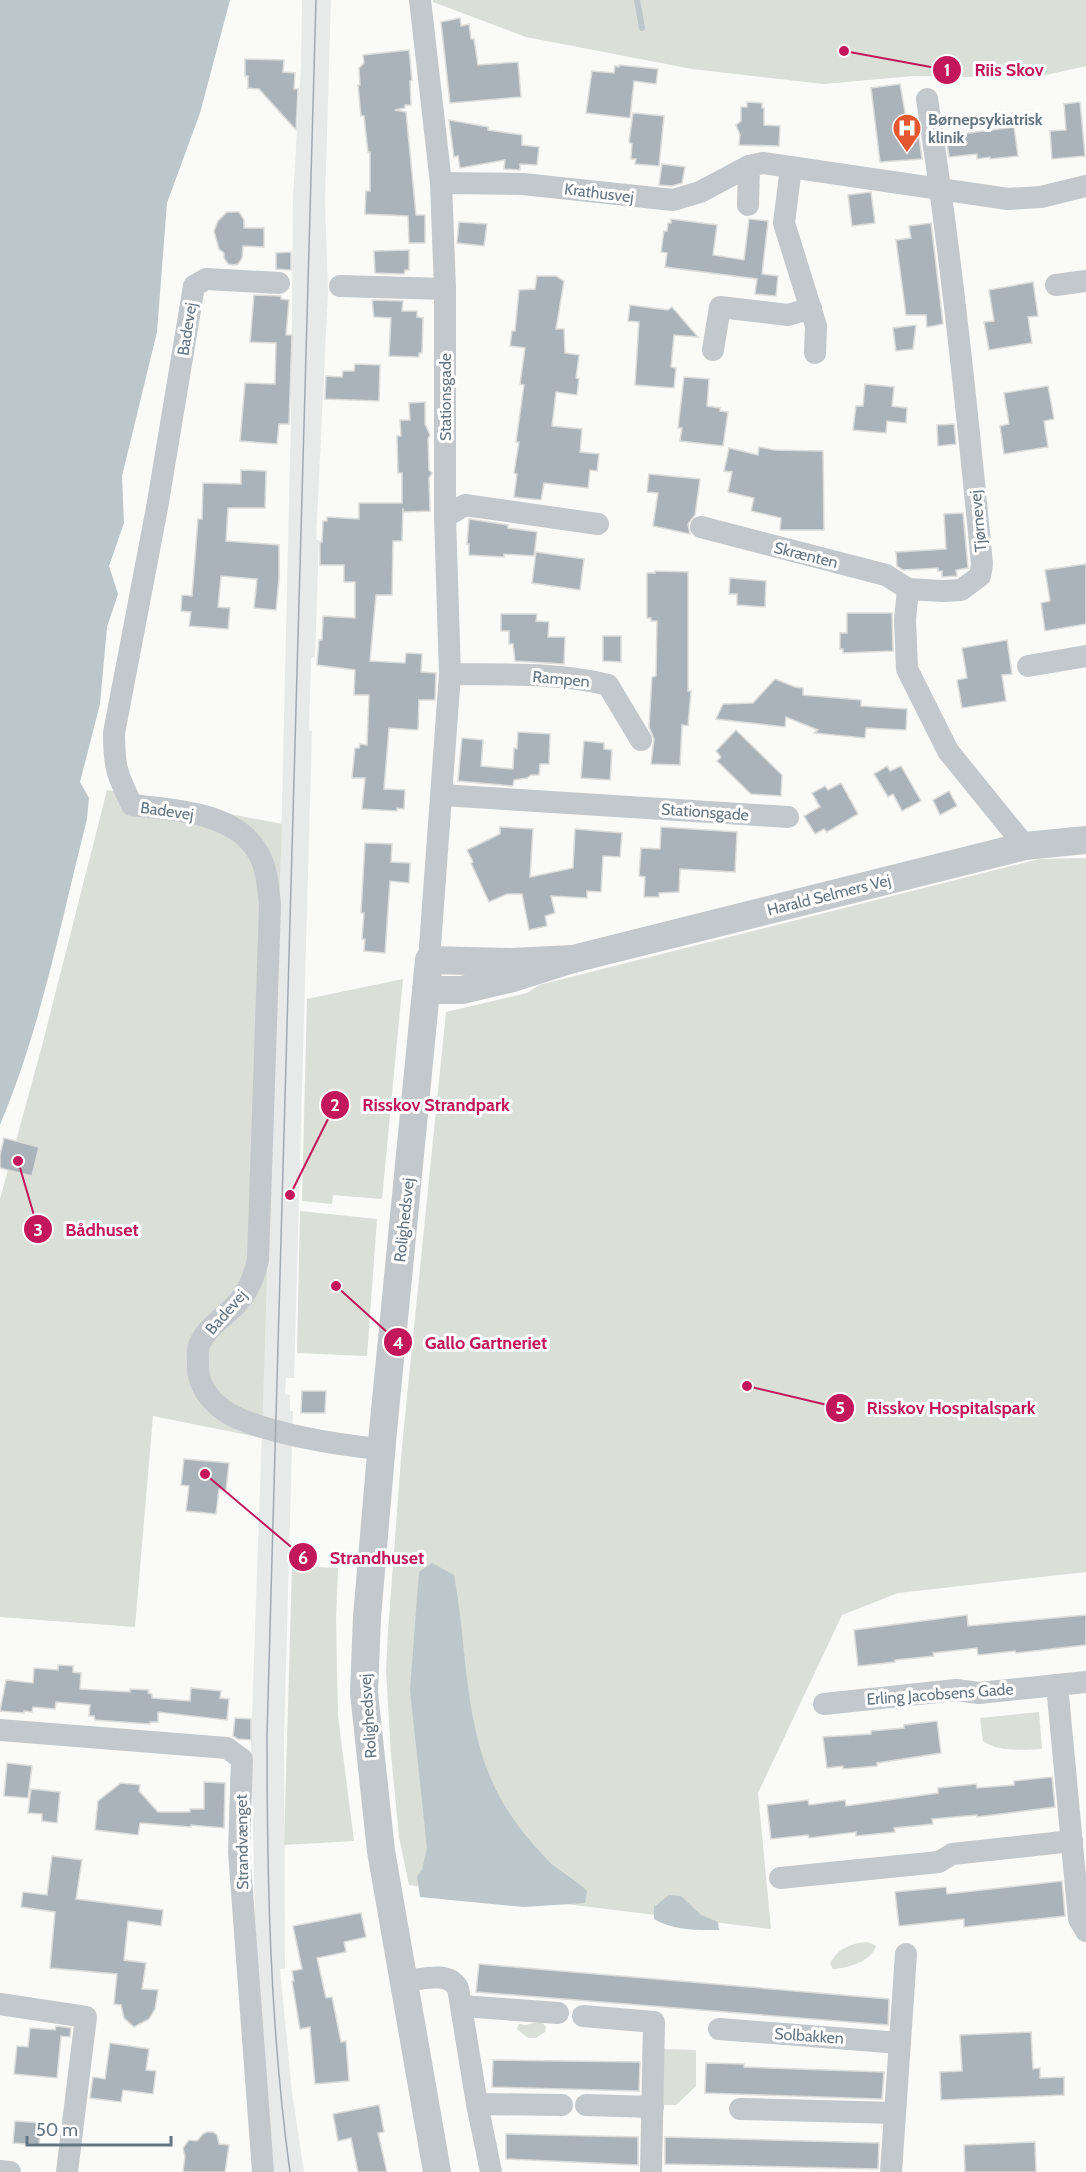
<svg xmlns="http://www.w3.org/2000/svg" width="1086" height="2172" font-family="Cabin,sans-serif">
<rect width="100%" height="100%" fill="#fafaf8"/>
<polygon fill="#e8e9e9" points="302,0 331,0 325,201 328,291 316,540 319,540 315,657 311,658 309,730 312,731 294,1378 286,1378 285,1394 290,1395 290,1411 293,1411 284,1739 285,1968 280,1969 292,2092 304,2172 274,2172 265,2084 256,1961 251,1743 278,976 291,417 293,197 301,66"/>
<g fill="#dadfd7">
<polygon points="433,0 1086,0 1086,66 1032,78 914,76 823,84 692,69 526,37 433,2"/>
<polygon points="107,790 282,824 262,1438 153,1416 135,1627 0,1617 0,1199 42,1046"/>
<polygon points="1086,858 1086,1572 898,1593 842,1615 758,1793 771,1929 409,1885 399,1837 391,1754 386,1671 388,1631 402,1446 446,1012 527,993 539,985 1039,859"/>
<polygon points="403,979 382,1199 333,1195 332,1204 302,1201 307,999"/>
<polygon points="300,1211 377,1219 367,1356 297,1353"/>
<polygon points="292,1566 338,1568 336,1620 338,1716 354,1841 284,1845"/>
<path d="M 1039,1712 L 1042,1749 C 1024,1750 998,1752 983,1741 L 980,1718 Z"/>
<path d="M 868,1942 L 876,1946 C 871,1962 847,1968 833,1969 L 830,1964 C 837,1948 852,1943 868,1942 Z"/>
<polygon points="537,2022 543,2023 546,2027 545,2032 536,2038 528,2038 517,2029 519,2024 526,2025"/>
<polygon points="662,2049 696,2050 696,2086 676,2105 660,2105"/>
</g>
<g fill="#bbc7cb">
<path d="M 0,0 L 230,0 L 200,113 L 167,203 L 157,332 L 122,476 L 124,523 L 109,566 L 118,594 L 107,627 L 100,704 L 80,782 L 89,798 L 87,819 C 61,921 41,1028 0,1125 Z"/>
<path d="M 432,1563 L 454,1575 C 469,1655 462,1743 510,1814 C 519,1828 545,1860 558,1869 C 569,1877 578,1882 587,1891 L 585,1903 L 524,1907 L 420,1897 L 417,1876 L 422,1870 L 427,1848 L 410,1690 L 419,1572 Z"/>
<path d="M 669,1895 L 681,1896 L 701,1915 L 718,1922 L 719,1930 C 696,1930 675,1931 654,1919 L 654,1907 Z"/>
</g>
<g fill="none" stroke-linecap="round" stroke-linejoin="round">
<polyline stroke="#bbc7cb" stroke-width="6" points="637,0 642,28"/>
</g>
<g fill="#aab3b9" stroke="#dcdcda" stroke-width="1.5">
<polygon points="460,18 461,26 469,24 471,39 474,39 478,65 518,62 521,97 450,103 441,22"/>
<polygon points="409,50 412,80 410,81 411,105 405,105 405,108 395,110 406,112 416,215 425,215 425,243 409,243 408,216 365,214 366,191 370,191 370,152 368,152 364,116 361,116 358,85 360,85 359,68 364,63 363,55"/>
<polygon points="245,59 284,60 283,72 295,73 294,89 298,89 296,130 259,89 248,88 248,76 245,76"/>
<polygon points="619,65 658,69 656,84 634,81 630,118 586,113 592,71 614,73 615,66 619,67"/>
<polygon points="900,84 906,118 908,118 911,131 918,130 922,159 880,162 871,88"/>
<polygon points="747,102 762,103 762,108 764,108 764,125 780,126 779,146 739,145 740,135 736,125 741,121 741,107 747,107"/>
<polygon points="1080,102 1085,156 1052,159 1050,131 1066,130 1064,104"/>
<polygon points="633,113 664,116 659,166 635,164 636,159 631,159 632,144 629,142"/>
<polygon points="449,120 488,127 488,130 522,135 522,145 539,147 537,165 520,164 520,170 504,169 505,160 460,168 458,156 454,157"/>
<polygon points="1014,127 1018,156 990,159 990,157 977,159 977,154 949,157 946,136"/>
<polygon points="662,164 685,167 682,183 672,186 659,185"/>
<polygon points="871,192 875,223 852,226 848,195"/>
<polygon points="227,212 239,212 244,220 244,228 264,228 264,247 243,246 242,258 238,264 233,265 228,264 224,258 224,253 219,249 214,231 218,221"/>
<polygon points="671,219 717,225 713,255 744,260 749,219 768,221 762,274 778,276 776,296 755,294 757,279 665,267 667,253 661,252 664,231 667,231 668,223 671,223"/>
<polygon points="459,222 487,224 484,246 457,243"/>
<polygon points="931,223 943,324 927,327 926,315 906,315 896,240 911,238 909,226"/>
<polygon points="409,250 409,270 405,270 404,274 375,273 374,251"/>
<polygon points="291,252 291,270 276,269 276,253"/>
<polygon points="537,276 556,276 564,281 556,329 564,329 565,353 579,355 576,378 579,379 577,395 556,392 552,426 582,429 580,452 599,454 597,471 590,470 588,488 544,483 541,500 514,497 517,474 514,473 519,442 516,442 524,385 520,384 525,348 510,346 512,331 515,331 519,290 535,289"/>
<polygon points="1033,282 1038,316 1028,317 1032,343 989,350 984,322 994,321 989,290"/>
<polygon points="254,295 281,296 281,299 289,300 286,335 292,335 289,424 279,424 277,444 240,441 245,383 275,384 276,343 250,342"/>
<polygon points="372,300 403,301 402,311 417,311 417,317 423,318 422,353 419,353 419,357 389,356 391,318 374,317"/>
<polygon points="630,305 668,310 672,307 698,337 674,335 671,367 676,368 674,388 635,385 639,322 628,321"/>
<polygon points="916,325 913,349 896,351 893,328"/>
<polygon points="355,364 380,365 379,401 325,399 326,376 342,377 343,371 354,371"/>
<polygon points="684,377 709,379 707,406 720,408 720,411 728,412 723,446 680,441 682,428 678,428"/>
<polygon points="865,384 894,387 892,406 907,408 906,423 887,421 886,433 853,430 856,406 863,406"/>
<polygon points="1048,386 1054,419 1044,421 1048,447 1004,454 1000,426 1009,424 1004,393"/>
<polygon points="425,402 425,424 430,435 428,439 429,470 432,473 429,478 430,511 403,512 403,508 402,541 393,541 392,595 376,595 370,661 405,663 406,653 422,654 421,672 436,673 435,700 419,700 418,730 389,728 384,789 405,790 404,809 397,808 397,811 362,809 365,778 352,778 355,748 359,748 360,744 367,745 369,695 354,695 355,670 317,665 319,640 322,640 323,616 355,618 355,582 344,582 344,565 320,565 320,542 322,542 323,521 327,521 327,517 359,519 359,503 402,503 402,473 398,473 397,436 401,436 400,420 410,420 409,403"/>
<polygon points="954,424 956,444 938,446 937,425"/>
<polygon points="759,447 774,450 823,451 824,530 780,530 781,518 751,511 754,498 728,492 732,472 724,471 729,448 758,455"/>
<polygon points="241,470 266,471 265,508 228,508 226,541 279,545 279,578 276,610 254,608 257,579 221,576 218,607 230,608 228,629 189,626 191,612 181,611 182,595 192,596 198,519 202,519 203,483 241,484"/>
<polygon points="649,474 700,479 695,515 688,524 690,534 653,526 658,493 647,492"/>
<polygon points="963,513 968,568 956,570 957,576 942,577 942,571 938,571 938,568 903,570 897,566 896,552 946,549 944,514"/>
<polygon points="469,519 508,525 508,528 537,532 534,556 504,554 504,557 469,555 469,544 467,544"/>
<polygon points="536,552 584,559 580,590 532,583"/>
<polygon points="1086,564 1086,624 1045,631 1041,603 1050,601 1045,570"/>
<polygon points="655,571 688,572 688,691 691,691 688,726 682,725 680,765 651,764 654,739 649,727 652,677 656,676 657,621 651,621 651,618 647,618 647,573 655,573"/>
<polygon points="730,578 766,581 765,607 737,605 737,594 729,594"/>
<polygon points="847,613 892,613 893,651 843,653 843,649 840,649 840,633 847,633"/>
<polygon points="501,614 537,614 536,621 549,622 548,637 565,637 564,664 515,661 513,644 509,644 509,631 501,631"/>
<polygon points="603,636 621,636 621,662 603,661"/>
<polygon points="1007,640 1012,674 1002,675 1006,701 962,708 957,680 967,678 962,648"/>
<polygon points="775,679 795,687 803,688 803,695 861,700 861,706 907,709 906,730 866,728 865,738 814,733 818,730 786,717 785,727 716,719 723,704 753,703"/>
<polygon points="736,730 782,775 781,796 751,794 717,761 721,757 716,751"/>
<polygon points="518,732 550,734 549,764 540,764 539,775 531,775 527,778 514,780 513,786 458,781 462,738 483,740 481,766 513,769 514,748 517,749"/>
<polygon points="584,741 604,743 604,749 612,750 610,780 581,778"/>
<polygon points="887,766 890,771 901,766 921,801 902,811 893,794 888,797 874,774"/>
<polygon points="841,783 858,814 827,832 824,829 815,834 804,816 820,807 812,793 825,786 828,790"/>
<polygon points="949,791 957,806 940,815 933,800"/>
<polygon points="500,827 533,829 530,877 573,868 575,829 622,833 620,857 603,856 601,892 587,891 587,898 551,896 555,913 545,916 547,926 529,930 522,894 507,894 489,902 471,863 473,862 467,850 500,834"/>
<polygon points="661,827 737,832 735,872 680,869 679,892 659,893 659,897 644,897 645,877 639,876 641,848 660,849"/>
<polygon points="365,843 392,844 391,862 410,863 409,883 390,881 385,953 364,951 365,939 362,939 364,913 361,913"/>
<polygon points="4,1138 39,1147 32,1176 0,1168 0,1155"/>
<polygon points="302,1391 326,1391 325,1413 301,1413"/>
<polygon points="184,1459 229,1463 226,1490 219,1489 216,1514 186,1511 189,1486 181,1485"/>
<polygon points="967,1615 968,1626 1086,1615 1086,1645 1016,1653 1015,1651 978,1655 977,1648 933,1653 934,1656 895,1660 895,1662 858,1666 854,1630"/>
<polygon points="58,1665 73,1666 73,1672 81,1673 80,1689 130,1692 130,1689 149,1690 148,1693 152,1694 152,1698 190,1701 191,1688 221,1691 220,1698 229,1699 227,1720 158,1712 158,1722 150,1722 150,1724 95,1720 94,1716 89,1716 90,1705 56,1702 55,1709 33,1707 32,1712 24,1711 24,1713 0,1711 6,1680 33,1683 34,1668 58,1670"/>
<polygon points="235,1718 251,1719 251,1740 238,1739 233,1736"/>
<polygon points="937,1721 941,1753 877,1763 877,1766 843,1769 843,1766 827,1768 823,1737 871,1734 871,1731 904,1728 904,1725"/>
<polygon points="7,1763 32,1766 28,1798 4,1796"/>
<polygon points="1052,1777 1055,1807 977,1817 977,1815 932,1819 933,1824 894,1828 895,1832 856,1836 856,1832 809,1838 808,1835 771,1839 767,1805 808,1800 809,1805 845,1800 846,1806 938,1793 938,1788 976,1784 977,1788 1014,1785 1014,1781"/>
<polygon points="204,1782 225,1783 224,1828 191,1825 191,1827 140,1823 138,1835 95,1830 98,1801 121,1783 140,1785 139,1791 158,1812 190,1812 190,1809 204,1809"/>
<polygon points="31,1789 60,1792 57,1823 42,1821 42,1814 28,1813"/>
<polygon points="52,1856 82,1860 76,1899 163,1910 161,1926 128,1921 124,1960 146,1963 142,1989 158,1990 155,2009 149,2019 134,2027 124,2018 121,2005 114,2004 117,1974 50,1968 55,1912 21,1907 23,1892 47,1895"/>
<polygon points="1062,1881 1065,1916 964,1927 964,1919 899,1926 895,1892 946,1887 947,1894"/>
<polygon points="361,1913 366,1937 344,1942 346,1952 317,1958 326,1998 332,1997 341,2042 346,2041 349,2081 315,2084 310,2027 300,2029 292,1981 294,1981 292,1971 302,1969 293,1926"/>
<polygon points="479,1964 889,1999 888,2025 476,1992"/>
<polygon points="56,2026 71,2028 70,2037 61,2036 57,2078 14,2074 17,2046 28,2047 30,2028 55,2030"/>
<polygon points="1031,2032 1033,2069 1040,2068 1040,2078 1064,2077 1064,2095 941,2100 940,2072 962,2071 960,2035"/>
<polygon points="110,2043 149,2049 146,2070 156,2071 153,2094 123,2090 121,2102 90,2098 93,2077 105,2079"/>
<polygon points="493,2060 640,2062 639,2091 492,2087"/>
<polygon points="706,2063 744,2064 744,2067 884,2072 882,2099 705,2093"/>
<polygon points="379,2105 384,2132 378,2133 387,2172 358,2172 351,2138 338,2141 333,2114"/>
<polygon points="15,2121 41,2123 39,2145 13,2143"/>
<polygon points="207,2132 213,2132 217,2135 219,2144 229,2145 225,2172 183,2172 185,2156 183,2148 189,2140 197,2141 203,2134"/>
<polygon points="506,2134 638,2137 638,2165 506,2159"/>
<polygon points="665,2137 879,2143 878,2169 665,2164"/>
<polygon points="1035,2142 1036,2172 965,2172 964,2145"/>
</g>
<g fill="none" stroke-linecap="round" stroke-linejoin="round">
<g stroke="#c3c8cc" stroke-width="22">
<polyline points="420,0 441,183 445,289 445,517 450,674 429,960"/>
<path d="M 927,99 C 951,254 967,409 982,564 L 980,576 L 961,590 L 942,591 L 908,589 L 905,620 L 907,669 L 948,751 L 1025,846"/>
<polyline points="791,167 784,223 816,326 815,353"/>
<polyline points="441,183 523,184 673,200 700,192 749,166 763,163 1008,199 1041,197 1086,186"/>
<polyline points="748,205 749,166"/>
<path d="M 279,283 L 206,279 L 194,286 L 157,508 L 114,733 C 114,767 117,775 132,805 C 171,810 230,811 255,848 C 267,864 268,886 270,906 L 258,1260 C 254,1275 250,1289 239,1301 C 226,1317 208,1325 199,1345 C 197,1351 198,1360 198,1367 C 198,1384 209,1399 222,1409 C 252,1432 344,1446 382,1449"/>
<polyline points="1056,285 1086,281"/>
<polyline points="340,286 445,289"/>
<polyline points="713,350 720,307 788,315 811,308"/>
<polyline points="445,517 465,505 598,524"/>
<polyline points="701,527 886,575 908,589"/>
<polyline points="1028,666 1086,656"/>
<path d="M 450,674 C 501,675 557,672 608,685 L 641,740"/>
<polyline points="442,795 788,817"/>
<polyline points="1086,1682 1057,1685 1079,1919 1086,1931"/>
<polyline points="824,1704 956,1690 979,1693 1057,1685"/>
<polyline points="0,1730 227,1748 242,1759 239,1852 263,2172"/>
<polyline points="780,1878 939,1862 952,1854 1072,1841"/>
<path d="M 404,1981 C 422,1980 447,1970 458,1988 L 477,2104 L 562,2105"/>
<polyline points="0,2004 86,2017 67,2172"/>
<polyline points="462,2006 558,2013"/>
<polyline points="583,2016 654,2022 651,2172"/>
<polyline points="719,2029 900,2043"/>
<polyline points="477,2104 491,2172"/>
<polyline points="586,2105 653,2107"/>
<polyline points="740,2109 895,2113"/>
<polyline points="0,2171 10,2172"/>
<polyline points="891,2172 906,1954"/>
</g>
<g stroke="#c3c8cc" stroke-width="28">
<polyline points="426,990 462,990 513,978 573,959 1025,846 1086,840"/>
<polyline points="437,2172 381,1851 364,1693 367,1617 383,1431 429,960 511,962 573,959"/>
</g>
<path stroke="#a2aab0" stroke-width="1.5" d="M 290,2172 C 270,2027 267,1882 267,1735 L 316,0"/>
</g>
<defs>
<g id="hospital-pin" transform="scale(1.5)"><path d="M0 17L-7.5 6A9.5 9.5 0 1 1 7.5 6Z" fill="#e4572e" stroke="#fff"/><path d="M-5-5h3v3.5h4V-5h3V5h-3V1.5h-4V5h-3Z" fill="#fff"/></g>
</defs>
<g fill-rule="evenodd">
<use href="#hospital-pin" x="907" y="128"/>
</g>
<g text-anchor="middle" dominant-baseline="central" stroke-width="6" stroke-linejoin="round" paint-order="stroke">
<g font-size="16" font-weight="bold" fill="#657683" stroke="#fff" text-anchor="start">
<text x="928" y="119">Børnepsykiatrisk<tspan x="928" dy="18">klinik</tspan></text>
</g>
<g font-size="16" fill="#657683" stroke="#fff">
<text transform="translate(599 193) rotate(7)">Krathusvej</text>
<text transform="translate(187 329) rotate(-81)">Badevej</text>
<text transform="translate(445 397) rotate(-90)">Stationsgade</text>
<text transform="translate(978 521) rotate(-95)">Tjørnevej</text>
<text transform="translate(806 555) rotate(14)">Skrænten</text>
<text transform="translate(561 679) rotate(5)">Rampen</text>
<text transform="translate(167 811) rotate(8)">Badevej</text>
<text transform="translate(705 812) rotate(4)">Stationsgade</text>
<text transform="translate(829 895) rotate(-14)">Harald Selmers Vej</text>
<text transform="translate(404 1220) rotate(-84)">Rolighedsvej</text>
<text transform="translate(226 1312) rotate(-49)">Badevej</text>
<text transform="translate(940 1694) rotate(-4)">Erling Jacobsens Gade</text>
<text transform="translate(368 1716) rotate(-94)">Rolighedsvej</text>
<text transform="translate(242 1842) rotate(-91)">Strandvænget</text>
<text transform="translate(809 2036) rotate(4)">Solbakken</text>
</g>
</g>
<path fill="none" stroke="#c2185b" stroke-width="2" d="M844 51L947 70M290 1195L335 1105M18 1161L38 1229M336 1286L398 1342M747 1386L840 1408M205 1474L303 1557"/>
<g fill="#c2185b" stroke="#fff" stroke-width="2">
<circle cx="844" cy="51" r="6"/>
<circle cx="290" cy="1195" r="6"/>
<circle cx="18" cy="1161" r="6"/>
<circle cx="336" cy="1286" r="6"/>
<circle cx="747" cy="1386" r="6"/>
<circle cx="205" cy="1474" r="6"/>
<circle cx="947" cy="70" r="15"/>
<circle cx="335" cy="1105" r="15"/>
<circle cx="38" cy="1229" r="15"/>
<circle cx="398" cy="1342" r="15"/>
<circle cx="840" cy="1408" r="15"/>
<circle cx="303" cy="1557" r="15"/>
</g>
<g font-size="18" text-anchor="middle" font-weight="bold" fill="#fff">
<text x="947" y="76">1</text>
<text x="335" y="1111">2</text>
<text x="38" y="1236">3</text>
<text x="398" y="1349">4</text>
<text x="840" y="1414">5</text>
<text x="303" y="1564">6</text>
</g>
<g font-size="18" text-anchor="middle" font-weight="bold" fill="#c2185b" stroke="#fff" stroke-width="6" stroke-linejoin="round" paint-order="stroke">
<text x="1009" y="76">Riis Skov</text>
<text x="436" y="1111">Risskov Strandpark</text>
<text x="102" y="1236">Bådhuset</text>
<text x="486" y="1349">Gallo Gartneriet</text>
<text x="951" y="1414">Risskov Hospitalspark</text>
<text x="377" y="1564">Strandhuset</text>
</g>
<path d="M27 2136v9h144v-9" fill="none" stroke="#657683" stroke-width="3"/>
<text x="36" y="2136" font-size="18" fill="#657683" stroke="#ffffff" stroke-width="4.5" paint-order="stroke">50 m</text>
</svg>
